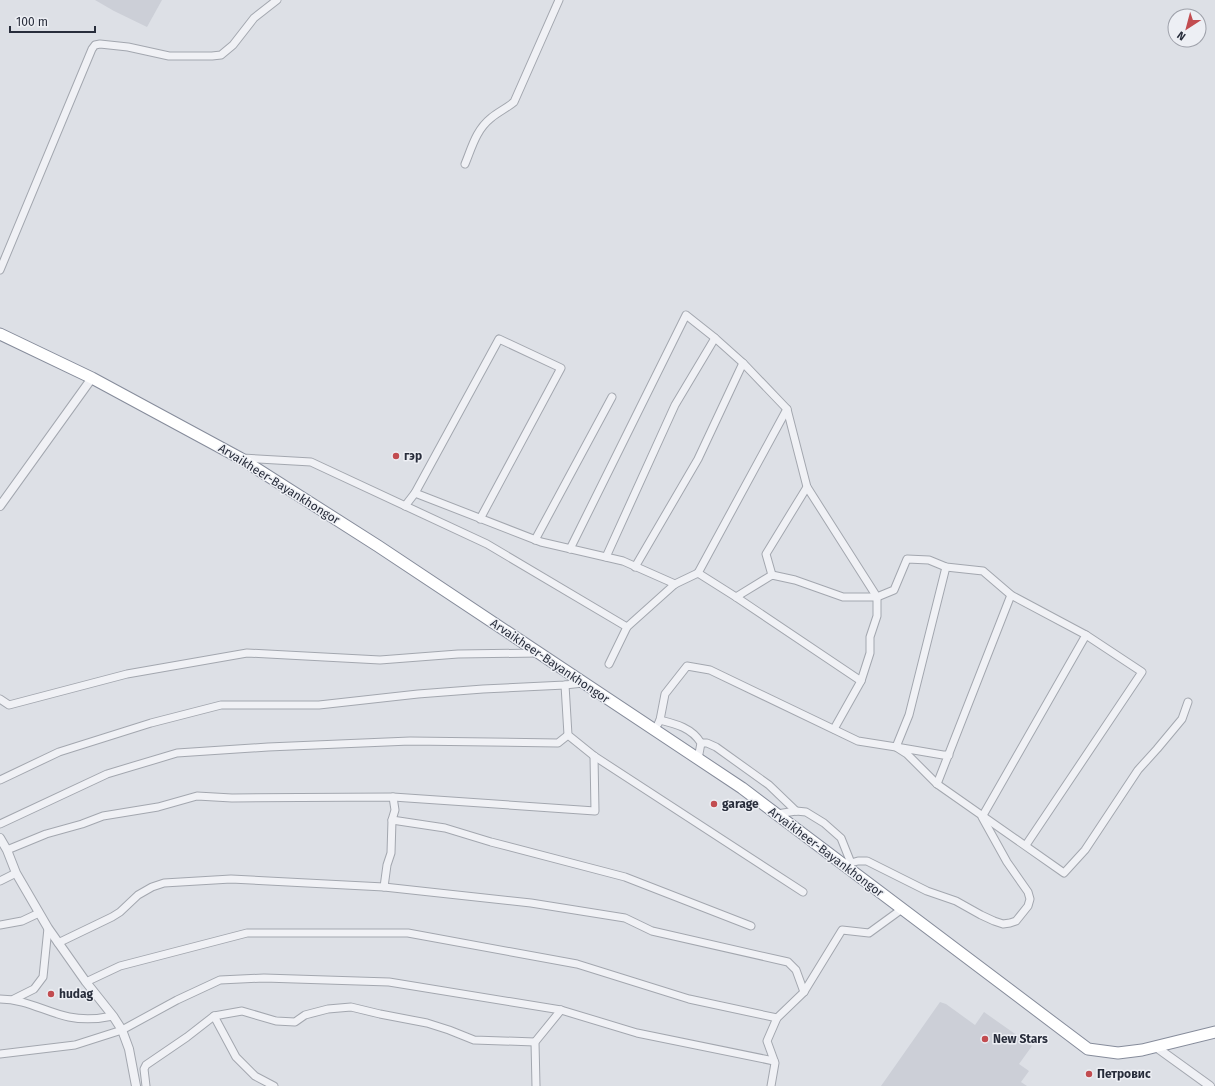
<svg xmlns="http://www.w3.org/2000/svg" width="1215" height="1086" font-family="'Fira Sans',sans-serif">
<rect width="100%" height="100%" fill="#dde0e6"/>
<g fill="#cccfd7">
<polygon points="95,0 162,0 147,27 114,11"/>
<polygon points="940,1002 946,1004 975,1025 984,1012 1032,1046 1019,1064 1029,1071 1021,1082 1027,1086 881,1086"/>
</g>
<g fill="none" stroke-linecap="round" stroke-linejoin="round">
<g stroke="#a3a7af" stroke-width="9">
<g id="minor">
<path d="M 465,164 C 472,147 476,130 491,118 C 498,112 507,108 514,102 L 559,0"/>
<polyline points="0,270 92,49 95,45 100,44 128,47 169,56 212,56 221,55 233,45 254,18 277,0"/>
<polyline points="242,458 311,462 487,544 627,627"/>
<polyline points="415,493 541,542 623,561 675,584"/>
<polyline points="405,506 415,493 499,339 561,368 480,519"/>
<polyline points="535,540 612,397"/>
<polyline points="570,549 686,315 715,338 743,363 787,409 807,487 877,597 877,616 870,637 870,653 861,681 834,729"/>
<polyline points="606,557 675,405 715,338"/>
<polyline points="635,567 698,459 743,363"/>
<polyline points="946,567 909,715 896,747 943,755 949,755"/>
<polyline points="698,573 787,409"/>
<polyline points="772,575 766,554 807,487"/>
<polyline points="736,597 772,575 795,580 843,597 877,597 894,590 907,559 929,560 946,567 983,571 1011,595 1086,635 1142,672 1026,845"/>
<polyline points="609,664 627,627 675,584 698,573 736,597 861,681"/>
<polyline points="565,685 568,735 594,756 803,892"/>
<polyline points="0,699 9,705 127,674 247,653 380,660 458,654 539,653"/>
<polyline points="660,720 665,694 687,666 710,670 858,741 896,747 907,754 937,784 1064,873 1085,850 1138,770 1157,749 1182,719 1188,702"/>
<path d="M 658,724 L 660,720 C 676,724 692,728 701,743 L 698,759"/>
<polyline points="701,743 707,743 716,747 769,785 796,811"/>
<polyline points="0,780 59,752 151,723 221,705 319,705 418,694 483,689 565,685 583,683"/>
<polyline points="937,784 1011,595"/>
<polyline points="777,814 796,811 806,812 824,823 841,838 851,863"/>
<polyline points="392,820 445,828 491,842 625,877 751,926"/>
<polyline points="0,824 107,774 177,753 268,747 410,741 558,743 568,735"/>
<polyline points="7,850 46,834 82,824 103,816 158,807 197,796 232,798 393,797 595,811 594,756"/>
<polyline points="844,865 858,861 867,861 927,891 956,901 981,915 994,921 1003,924 1010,923 1016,921 1028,906 1030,899 1028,892 1007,862 982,817 1086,635"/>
<polyline points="0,881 16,873"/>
<polyline points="384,887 387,865 391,853 392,820 395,810 393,797"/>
<polyline points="0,925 22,921 39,913"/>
<polyline points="58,943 112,917 120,912 138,895 152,887 164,883 231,879 384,887 531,903 625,918 652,931 788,962 796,970 804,992"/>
<polyline points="86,982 120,966 247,933 408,933 577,964 689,999 777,1018"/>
<path d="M 0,999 C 26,999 45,1012 69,1017 C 84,1020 99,1019 113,1016"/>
<polyline points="14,999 34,989 43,977 48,928"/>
<polyline points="214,1016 236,1057 255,1076 274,1086"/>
<polyline points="0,1054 75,1045 122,1030 177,1000 220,980 264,978 389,982 561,1010 637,1033 774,1061"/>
<polyline points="146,1086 144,1069 146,1065 187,1037 214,1016 242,1011 276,1021 295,1022 305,1015 328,1009 351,1007 380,1014 427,1023 449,1030 474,1040 535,1042"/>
<polyline points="536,1086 535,1042 561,1010"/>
<polyline points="771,1086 775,1063 767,1041 777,1018 804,992 842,930 869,933 902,909"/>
</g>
</g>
<g stroke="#a3a7af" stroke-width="10">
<g id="tertiary">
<polyline points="0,506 92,378"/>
<polyline points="0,838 7,850 16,873 48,928 86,982 113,1016 122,1030 129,1049 136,1086"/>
<polyline points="1156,1047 1210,1086"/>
</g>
</g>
<g stroke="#868c9b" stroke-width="13">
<polyline id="trunk" points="0,334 92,378 240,458 378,546 742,788 1088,1049 1118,1053 1142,1050 1215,1032"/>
</g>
<use href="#minor" stroke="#f0f1f5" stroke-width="7"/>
<use href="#tertiary" stroke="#f0f1f5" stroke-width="8"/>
<use href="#trunk" stroke="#fff" stroke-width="11"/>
</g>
<g fill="#c24c50" stroke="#edeff4" stroke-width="1.5">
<circle cx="396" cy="456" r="4"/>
<circle cx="714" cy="804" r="4"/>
<circle cx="51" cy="994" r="4"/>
<circle cx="985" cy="1039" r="4"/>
<circle cx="1089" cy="1074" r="4"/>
</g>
<g text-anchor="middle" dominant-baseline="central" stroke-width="3" stroke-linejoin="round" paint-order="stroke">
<g font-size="12" font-weight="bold" fill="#282d3b" stroke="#edeff4" text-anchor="start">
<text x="404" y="456">гэр</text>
<text x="722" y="804">garage</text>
<text x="59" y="994">hudag</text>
<text x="993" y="1039">New Stars</text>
<text x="1097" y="1074">Петровис</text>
</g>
<g font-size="12" fill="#282d3b" stroke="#edeff4">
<text transform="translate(279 484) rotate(32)">Arvaikheer-Bayankhongor</text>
<text transform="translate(550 661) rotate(34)">Arvaikheer-Bayankhongor</text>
<text transform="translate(826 852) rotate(37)">Arvaikheer-Bayankhongor</text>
</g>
</g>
<g transform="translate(1187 28) rotate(216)"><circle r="19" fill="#edeff4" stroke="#9ea1aa"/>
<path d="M0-3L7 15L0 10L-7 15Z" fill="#c24c50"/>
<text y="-6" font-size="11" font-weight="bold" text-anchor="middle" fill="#282d3b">N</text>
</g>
<path d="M10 26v6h85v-6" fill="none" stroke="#282d3b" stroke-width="2"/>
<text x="16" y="26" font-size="12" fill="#282d3b" stroke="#edeff4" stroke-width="3" paint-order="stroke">100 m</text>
</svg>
